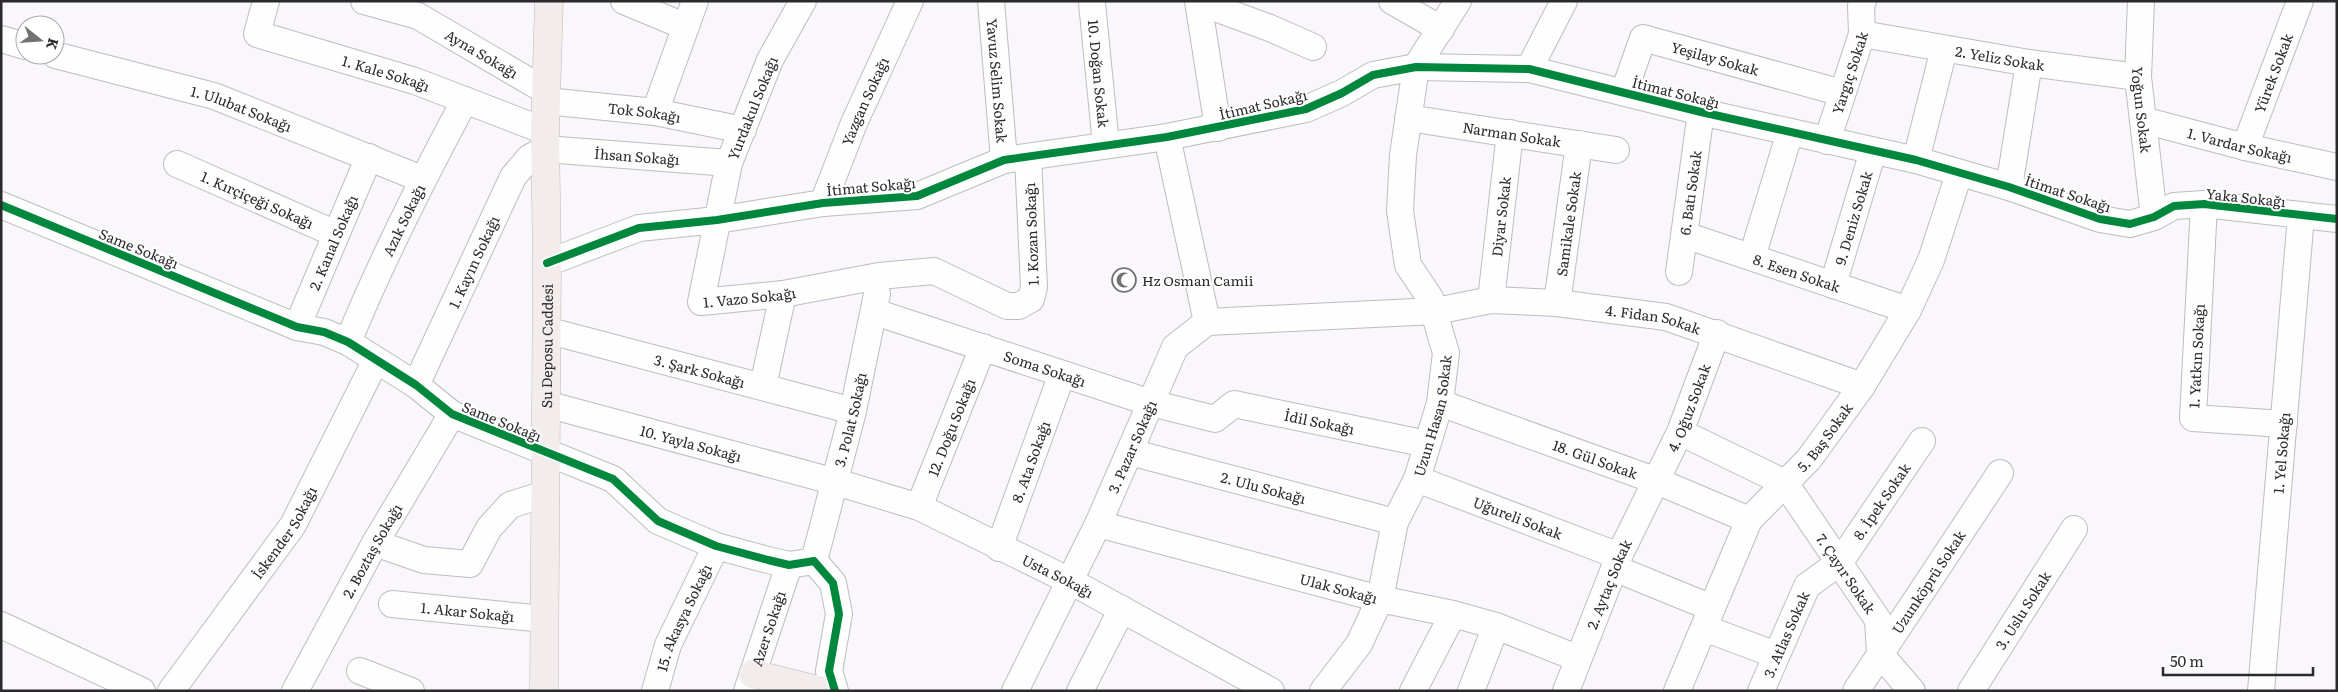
<svg xmlns="http://www.w3.org/2000/svg" width="2338" height="692" font-family="Literata,serif">
<rect width="100%" height="100%" fill="#f9f7fb"/>
<g fill="none" stroke-linecap="round" stroke-linejoin="round">
<g stroke="#bdbcbe" stroke-width="28">
<g id="minor">
<path id="s1" d="M 266,1 L 257,34 L 415,81 L 545,131"/>
<path id="s2" d="M 364,1 L 418,16 L 546,91"/>
<polyline points="624,1 684,26"/>
<path id="s3" d="M 803,1 L 770,60 L 729,163 L 701,302 L 783,294 L 879,276 L 934,271 L 1007,306 L 1019,306 L 1031,299 L 1034,287 L 1028,157"/>
<path id="s4" d="M 991,1 L 1004,160"/>
<polyline points="1198,1 1218,128"/>
<polyline points="1392,1 1441,29"/>
<path id="s5" d="M 2141,1 L 2138,77 L 2154,217"/>
<polyline points="1199,2 1270,28 1313,47"/>
<path id="s6" d="M 1092,3 L 1106,145"/>
<path id="s7" d="M 1862,34 L 2029,63 L 2138,77"/>
<polyline points="1,39 25,46"/>
<path id="s8" d="M 55,55 L 214,96 L 422,179"/>
<polyline points="1529,69 1564,1"/>
<path id="s9" d="M 1624,92 L 1643,38 L 1842,93"/>
<path id="s10" d="M 546,101 L 655,112 L 743,130"/>
<polyline points="655,112 695,1"/>
<path id="s11" d="M 1408,118 L 1616,150"/>
<path id="s12" d="M 2143,120 L 2245,147 L 2337,167"/>
<polyline points="1167,137 1207,322"/>
<path id="s13" d="M 1827,141 L 1862,34 L 1861,6 L 1863,1"/>
<path id="s14" d="M 2245,147 L 2300,1"/>
<polyline points="1916,160 1944,49"/>
<path id="s15" d="M 177,164 L 336,234"/>
<polyline points="2009,187 2029,63"/>
<path id="s16" d="M 823,203 L 854,123 L 910,1"/>
<polyline points="2204,204 2193,418 2284,424"/>
<polyline points="1,205 297,327 324,332 348,342 416,385 452,414 613,479 658,521 716,546 768,560 789,565 814,561 833,583 839,614 829,671 835,691"/>
<path id="s17" d="M 1685,235 L 1908,310"/>
<polyline points="1752,257 1790,132"/>
<polyline points="547,263 639,228 717,220 823,203 917,196 1004,160 1167,137 1306,109 1342,93 1373,75 1416,67 1529,69 1701,112 1916,160 2009,187 2100,219 2130,224 2154,217 2174,206 2204,204 2337,219"/>
<path id="s18" d="M 1679,272 L 1701,112"/>
<path id="s19" d="M 1833,285 L 1873,151"/>
<path id="s20" d="M 1491,300 L 1510,133"/>
<path id="s21" d="M 1557,303 L 1579,144"/>
<path id="s22" d="M 875,312 L 1151,403 L 1215,419 L 1234,404 L 1427,444"/>
<path id="s23" d="M 1207,322 L 1436,311 L 1491,300 L 1557,303 L 1666,317 L 1862,386"/>
<path id="s24" d="M 297,327 L 369,157"/>
<path id="s25" d="M 546,330 L 853,411"/>
<path id="s26" d="M 348,342 C 382,259 422,180 465,100"/>
<path id="s27" d="M 416,385 L 513,177 L 529,158 L 545,149 L 729,163"/>
<polyline points="763,386 783,294"/>
<path id="s28" d="M 1440,403 L 1657,481 L 1749,520"/>
<path id="s29" d="M 546,404 L 836,482 L 919,507 L 1070,581 L 1271,691"/>
<path id="s30" d="M 1680,432 L 1785,483 L 1878,620 L 1880,654 L 1912,691"/>
<path id="s31" d="M 1130,452 L 1395,522"/>
<path id="s32" d="M 1417,479 L 1619,556"/>
<path id="s33" d="M 919,507 L 983,347"/>
<path id="s34" d="M 1098,524 L 1380,599 L 1453,614 L 1496,626 L 1577,658"/>
<polyline points="375,543 424,560 470,564 489,528 510,505 545,494"/>
<path id="s35" d="M 999,548 L 1062,374"/>
<path id="s36" d="M 814,561 L 853,411 L 877,294"/>
<polyline points="1614,568 1712,608"/>
<path id="s37" d="M 392,604 L 544,619"/>
<polyline points="1,625 142,691"/>
<polyline points="1704,628 1776,655"/>
<polyline points="360,671 411,691"/>
<path id="s38" d="M 171,691 L 293,525 L 376,360"/>
<path id="s39" d="M 295,691 L 375,543 L 452,414"/>
<path id="s40" d="M 655,691 L 668,645 L 716,546"/>
<path id="s41" d="M 747,691 L 789,565"/>
<path id="s42" d="M 1015,691 L 1098,524 L 1175,347 L 1207,322"/>
<polyline points="1080,691 1122,609"/>
<path id="s43" d="M 1323,691 L 1359,644 L 1380,599 L 1395,522 L 1417,479 L 1440,403 L 1446,353 L 1430,298 L 1408,265 L 1400,211 L 1403,155 L 1416,67 L 1458,1"/>
<polyline points="1413,691 1453,614"/>
<polyline points="1471,691 1496,626"/>
<path id="s44" d="M 1566,691 L 1619,556 L 1680,432 L 1717,333"/>
<path id="s45" d="M 1677,691 L 1749,520 L 1809,459 L 1862,386 L 1908,310 L 1931,260 L 1959,174"/>
<path id="s46" d="M 1761,691 L 1807,586 L 1840,562 L 1922,441"/>
<path id="s47" d="M 1856,691 L 2000,473"/>
<path id="s48" d="M 1971,691 L 2074,529"/>
<path id="s49" d="M 2261,691 L 2301,216"/>
</g>
</g>
<g stroke="#bfb4b2" stroke-width="29">
<g id="major">
<polyline points="753,674 822,691"/>
<path id="s50" d="M 544,691 L 547,263 L 545,131 L 549,1"/>
</g>
</g>
<use href="#minor" stroke="#fefefe" stroke-width="26"/>
<use href="#major" stroke="#f2edec" stroke-width="28"/>
<g stroke="#fff" stroke-width="11">
<g id="cycleway">
<polyline points="1,205 297,327 324,332 348,342 416,385 452,414 613,479 658,521 716,546 768,560 789,565 814,561 833,583 839,614 829,671 835,691"/>
<polyline points="547,263 639,228 717,220 823,203 917,196 1004,160 1167,137 1306,109 1342,93 1373,75 1416,67 1529,69 1701,112 1916,160 2009,187 2100,219 2130,224 2154,217 2174,206 2204,204 2337,219"/>
</g>
</g>
<use href="#cycleway" stroke="#00873e" stroke-width="8"/>
</g>
<defs>
<g id="mosque-ring" transform="scale(1.25)"><circle r="9.5" fill="#fff" stroke="#727174" stroke-width="1.5"/><path d="M3.5-4.9A6 6 0 1 0 3.5 4.9A5 5 0 1 1 3.5-4.9Z" fill="#727174"/></g>
</defs>
<g fill-rule="evenodd">
<use href="#mosque-ring" x="1124" y="280"/>
</g>
<g text-anchor="middle" dominant-baseline="central" stroke-width="4" stroke-linejoin="round" paint-order="stroke">
<g font-size="14" fill="#2a292b" stroke="#fff">
<text stroke="none"><textPath href="#s2" startOffset="130">Ayna Sokağı</textPath></text>
<text stroke="none"><textPath href="#s7" startOffset="140">2. Yeliz Sokak</textPath></text>
<text stroke="none"><textPath href="#s9" startOffset="132">Yeşilay Sokak</textPath></text>
<text stroke="none"><textPath href="#s13" startOffset="72">Yargıç Sokak</textPath></text>
<text stroke="none"><textPath href="#s1" startOffset="169">1. Kale Sokağı</textPath></text>
<text stroke="none"><textPath href="#s6" startOffset="71">10. Doğan Sokak</textPath></text>
<text stroke="none"><textPath href="#s14" startOffset="79">Yürek Sokak</textPath></text>
<text stroke="none"><textPath href="#s4" startOffset="80">Yavuz Selim Sokak</textPath></text>
<text transform="translate(1676 92) rotate(14)">İtimat Sokağı</text>
<text stroke="none"><textPath href="#s16" startOffset="110">Yazgan Sokağı</textPath></text>
<text transform="translate(1263 104) rotate(-13)">İtimat Sokağı</text>
<text transform="translate(752 108) rotate(-68)">Yurdakul Sokağı</text>
<text stroke="none"><textPath href="#s8" startOffset="194">1. Ulubat Sokağı</textPath></text>
<text stroke="none"><textPath href="#s5" startOffset="109">Yoğun Sokak</textPath></text>
<text stroke="none"><textPath href="#s10" startOffset="99">Tok Sokağı</textPath></text>
<text stroke="none"><textPath href="#s11" startOffset="105">Narman Sokak</textPath></text>
<text stroke="none"><textPath href="#s12" startOffset="100">1. Vardar Sokağı</textPath></text>
<text stroke="none"><textPath href="#s27" startOffset="365">İhsan Sokağı</textPath></text>
<text transform="translate(871 186) rotate(-5)">İtimat Sokağı</text>
<text stroke="none"><textPath href="#s18" startOffset="80">6. Batı Sokak</textPath></text>
<text transform="translate(2068 193) rotate(18)">İtimat Sokağı</text>
<text transform="translate(2246 197) rotate(6)">Yaka Sokağı</text>
<text stroke="none"><textPath href="#s15" startOffset="88">1. Kırçiçeği Sokağı</textPath></text>
<text stroke="none"><textPath href="#s20" startOffset="84">Diyar Sokak</textPath></text>
<text stroke="none"><textPath href="#s19" startOffset="70">9. Deniz Sokak</textPath></text>
<text stroke="none"><textPath href="#s26" startOffset="134">Azık Sokağı</textPath></text>
<text stroke="none"><textPath href="#s21" startOffset="80">Samikale Sokak</textPath></text>
<text transform="translate(1031 234) rotate(-92)">1. Kozan Sokağı</text>
<text stroke="none"><textPath href="#s24" startOffset="92">2. Kanal Sokağı</textPath></text>
<text transform="translate(139 248) rotate(22)">Same Sokağı</text>
<text stroke="none"><textPath href="#s27" startOffset="136">1. Kayın Sokağı</textPath></text>
<text stroke="none"><textPath href="#s17" startOffset="118">8. Esen Sokak</textPath></text>
<text stroke="none"><textPath href="#s3" startOffset="369">1. Vazo Sokağı</textPath></text>
<text stroke="none"><textPath href="#s23" startOffset="449">4. Fidan Sokak</textPath></text>
<text stroke="none"><textPath href="#s50" startOffset="345">Su Deposu Caddesi</textPath></text>
<text transform="translate(2196 356) rotate(-87)">1. Yatkın Sokağı</text>
<text stroke="none"><textPath href="#s22" startOffset="179">Soma Sokağı</textPath></text>
<text stroke="none"><textPath href="#s25" startOffset="159">3. Şark Sokağı</textPath></text>
<text stroke="none"><textPath href="#s44" startOffset="309">4. Oğuz Sokak</textPath></text>
<text stroke="none"><textPath href="#s43" startOffset="301">Uzun Hasan Sokak</textPath></text>
<text stroke="none"><textPath href="#s36" startOffset="146">3. Polat Sokağı</textPath></text>
<text transform="translate(502 421) rotate(22)">Same Sokağı</text>
<text stroke="none"><textPath href="#s22" startOffset="468">İdil Sokağı</textPath></text>
<text stroke="none"><textPath href="#s33" startOffset="86">12. Doğu Sokağı</textPath></text>
<text stroke="none"><textPath href="#s45" startOffset="298">5. Baş Sokak</textPath></text>
<text stroke="none"><textPath href="#s29" startOffset="150">10. Yayla Sokağı</textPath></text>
<text stroke="none"><textPath href="#s42" startOffset="271">3. Pazar Sokağı</textPath></text>
<text stroke="none"><textPath href="#s49" startOffset="239">1. Yel Sokağı</textPath></text>
<text stroke="none"><textPath href="#s28" startOffset="165">18. Gül Sokak</textPath></text>
<text stroke="none"><textPath href="#s35" startOffset="92">8. Ata Sokağı</textPath></text>
<text stroke="none"><textPath href="#s31" startOffset="138">2. Ulu Sokağı</textPath></text>
<text stroke="none"><textPath href="#s46" startOffset="229">8. İpek Sokak</textPath></text>
<text stroke="none"><textPath href="#s32" startOffset="108">Uğureli Sokak</textPath></text>
<text stroke="none"><textPath href="#s38" startOffset="195">İskender Sokağı</textPath></text>
<text stroke="none"><textPath href="#s39" startOffset="160">2. Boztaş Sokağı</textPath></text>
<text stroke="none"><textPath href="#s30" startOffset="226">7. Çayır Sokak</textPath></text>
<text stroke="none"><textPath href="#s29" startOffset="542">Usta Sokağı</textPath></text>
<text stroke="none"><textPath href="#s47" startOffset="131">Uzunköprü Sokak</textPath></text>
<text stroke="none"><textPath href="#s44" startOffset="115">2. Aytaç Sokak</textPath></text>
<text stroke="none"><textPath href="#s34" startOffset="249">Ulak Sokağı</textPath></text>
<text stroke="none"><textPath href="#s48" startOffset="96">3. Uslu Sokak</textPath></text>
<text stroke="none"><textPath href="#s37" startOffset="76">1. Akar Sokağı</textPath></text>
<text stroke="none"><textPath href="#s40" startOffset="79">15. Akasya Sokağı</textPath></text>
<text stroke="none"><textPath href="#s41" startOffset="66">Azer Sokağı</textPath></text>
<text stroke="none"><textPath href="#s46" startOffset="62">3. Atlas Sokak</textPath></text>
</g>
<g font-size="14" fill="#2a292b" stroke="#fff" text-anchor="start">
<text x="1142" y="280">Hz Osman Camii</text>
</g>
</g>
<rect width="2338" height="692" fill="none" stroke="#2a292b" stroke-width="5"/>
<g transform="translate(40 40) rotate(107)"><circle r="24" fill="#ffffff" stroke="#aaa9aa"/>
<path d="M0-4L9 19L0 12L-9 19Z" fill="#727174"/>
<text y="-8" font-size="14" font-weight="bold" text-anchor="middle" fill="#2a292b">K</text>
</g>
<path d="M2163 667v8h150v-8" fill="none" stroke="#2a292b" stroke-width="2.5"/>
<text x="2170" y="667" font-size="15" fill="#2a292b" stroke="#ffffff" stroke-width="4" paint-order="stroke">50 m</text>
</svg>
